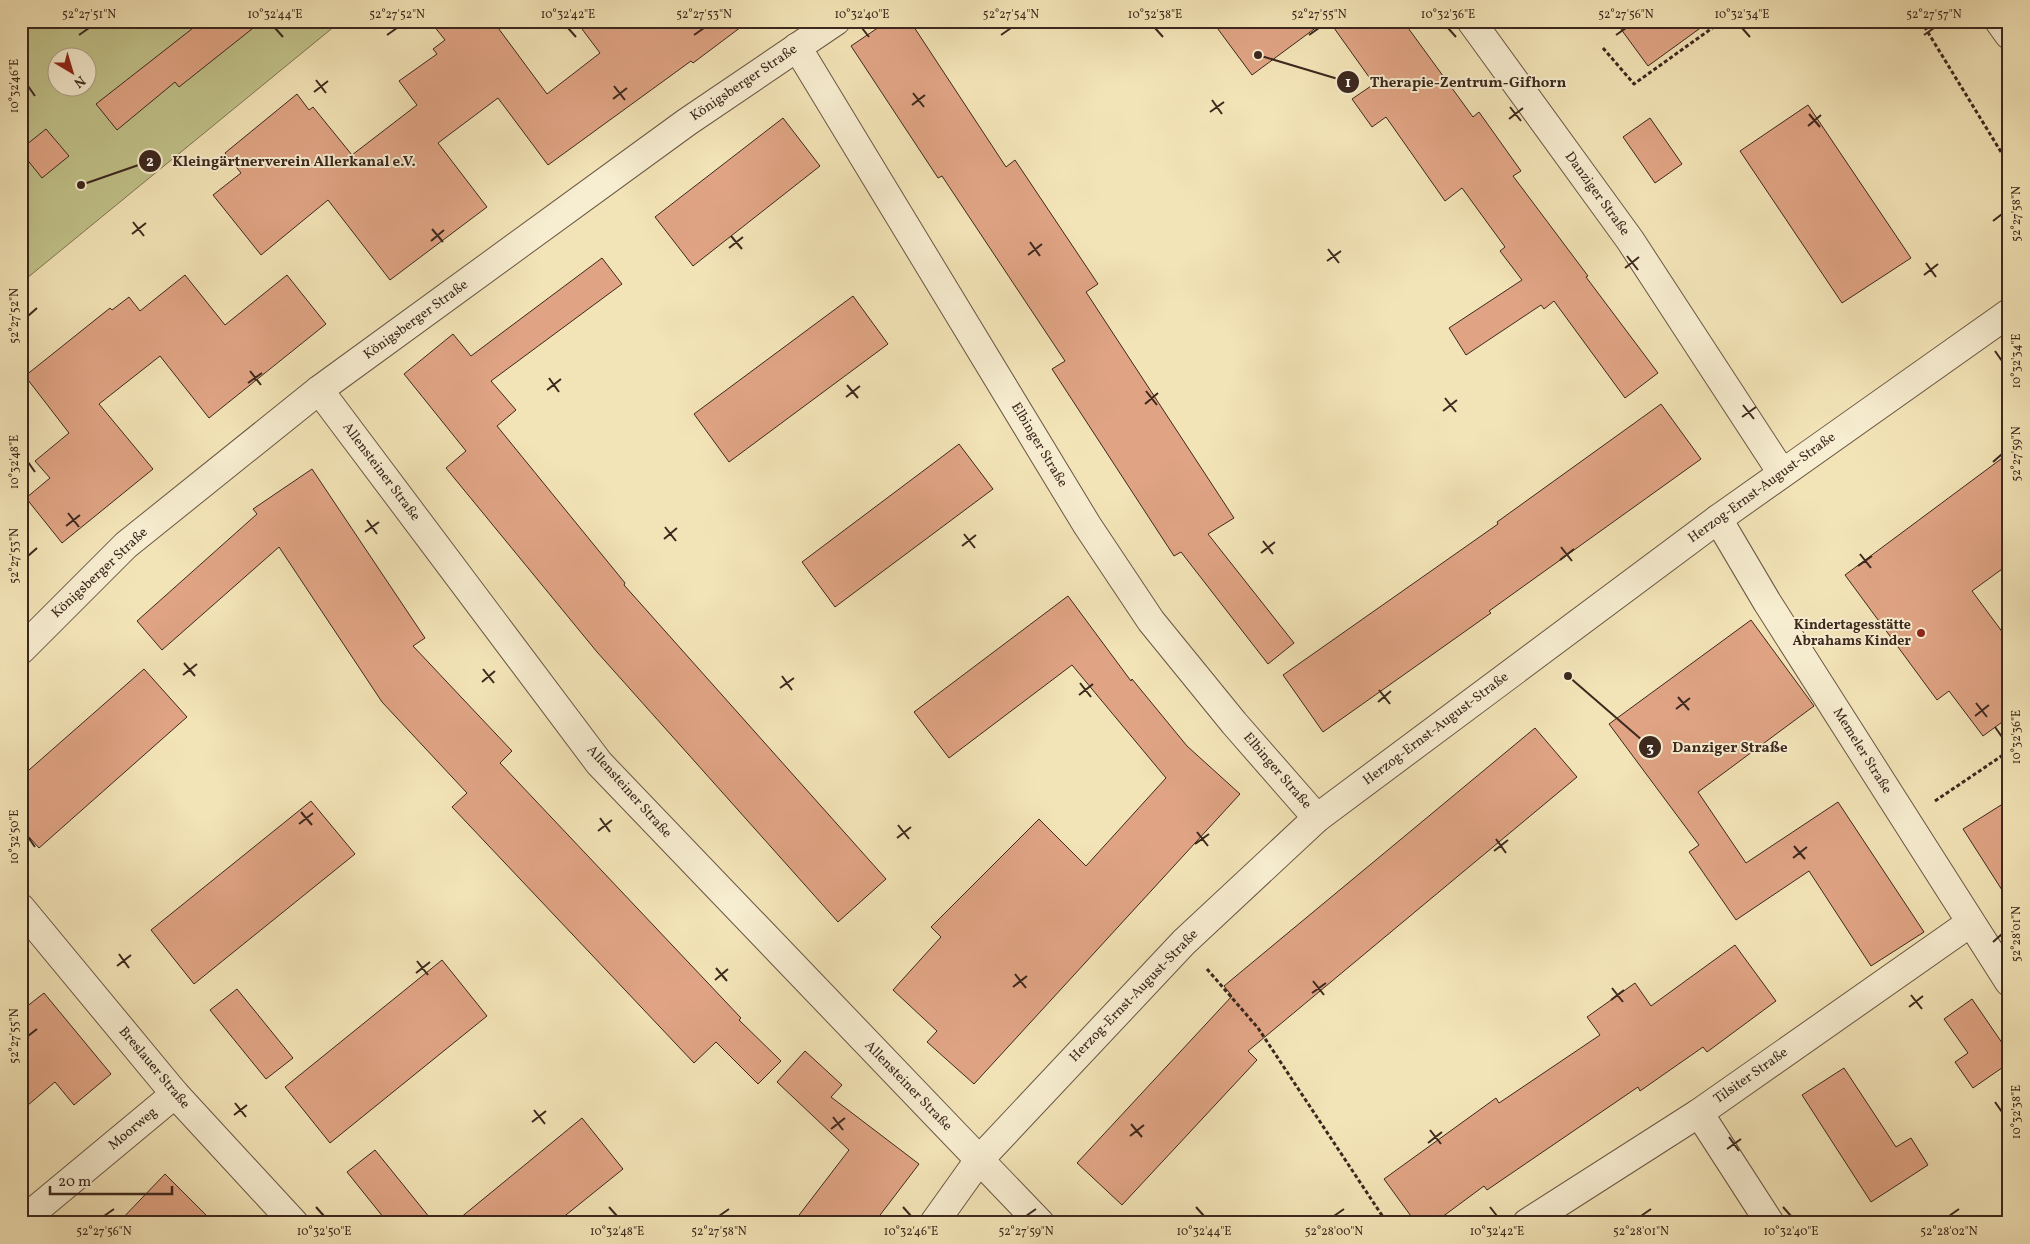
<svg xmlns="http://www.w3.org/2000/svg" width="2030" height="1244" font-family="Vollkorn,serif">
<rect width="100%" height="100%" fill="#f3e4b7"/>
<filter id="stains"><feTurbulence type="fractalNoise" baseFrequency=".004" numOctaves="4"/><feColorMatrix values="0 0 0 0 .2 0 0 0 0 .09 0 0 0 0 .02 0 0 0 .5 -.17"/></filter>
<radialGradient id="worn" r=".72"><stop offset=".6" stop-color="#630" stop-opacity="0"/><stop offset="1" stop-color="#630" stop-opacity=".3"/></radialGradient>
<path fill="#c1c28a" stroke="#7e7554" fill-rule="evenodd" d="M 21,21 L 341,21 L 21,283 ZM 58,58 L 88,58 L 88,88 L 58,88 Z"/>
<g fill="#e0a484" stroke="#3c281e">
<polygon points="202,21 262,21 179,87 175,82 117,130 96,104"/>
<polygon points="430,21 493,21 547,94 600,53 576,21 749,21 693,63 691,61 548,165 498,98 438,143 487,207 390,280 328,200 261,255 213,195 241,173 225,153 297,94 309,110 313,107 352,155 417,105 399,81 437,54 433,49 445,40"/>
<polygon points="888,21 910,21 1006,167 1015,160 1098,284 1086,292 1234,518 1208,534 1294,643 1268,664 1181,552 1174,556 1052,369 1065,361 942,176 938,178 851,46"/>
<polygon points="1212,21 1325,21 1252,75"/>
<polygon points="1329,21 1403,21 1473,117 1479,112 1521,171 1513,176 1588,276 1586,277 1658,373 1625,398 1554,301 1544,309 1541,305 1466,355 1449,328 1522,280 1500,251 1505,247 1462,188 1445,201 1386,117 1372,127 1352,99 1374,84"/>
<polygon points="1615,21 1710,21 1648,66"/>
<polygon points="1808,105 1911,258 1842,303 1740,151"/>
<polygon points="783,118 820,166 693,266 655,217"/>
<polygon points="1650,118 1682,164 1655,183 1623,137"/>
<polygon points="46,129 69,156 42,178 21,152 21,149"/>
<polygon points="602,258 622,284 491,381 516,410 497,426 625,583 624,585 886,879 838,922 597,652 446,468 466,451 404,374 453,334 471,356"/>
<polygon points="185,275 225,325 287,275 326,324 209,418 160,356 99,404 153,469 62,543 26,498 50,478 35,461 69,433 25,376 110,308 112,310 129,297 140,311"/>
<polygon points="853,296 888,344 729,462 694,414"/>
<polygon points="1661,404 1701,459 1489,611 1491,613 1323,732 1283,675 1498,524 1497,522"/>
<polygon points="959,444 993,489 835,607 802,562"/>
<polygon points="2009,453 2009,564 1972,591 2009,641 2009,717 1983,736 1949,691 1937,700 1845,575"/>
<polygon points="312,469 425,638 413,646 512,751 500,763 741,1018 739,1020 781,1061 758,1084 716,1042 694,1063 452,807 467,793 382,702 279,547 162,650 137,621 257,514 253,509"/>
<polygon points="1068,596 1131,681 1132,679 1187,746 1240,794 974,1084 927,1042 937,1031 893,990 941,937 931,927 1039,819 1086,866 1166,778 1072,665 949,758 914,712"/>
<polygon points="1751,620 1814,706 1698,792 1746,863 1838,802 1924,932 1871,966 1809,871 1736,920 1689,852 1699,845 1609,724"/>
<polygon points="144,669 187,717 39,848 21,828 21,777"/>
<polygon points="1535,728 1577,777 1248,1051 1257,1060 1122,1205 1077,1163 1232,996 1224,986"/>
<polygon points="2009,800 2009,901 1963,829"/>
<polygon points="311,801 355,854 194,984 151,930"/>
<polygon points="1735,945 1776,1001 1707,1052 1703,1047 1640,1091 1638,1087 1487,1190 1484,1186 1434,1223 1416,1223 1384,1179 1496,1098 1499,1103 1600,1035 1587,1017 1635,983 1651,1006"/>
<polygon points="442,960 487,1016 330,1143 285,1087"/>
<polygon points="237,989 293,1058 266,1079 210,1010"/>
<polygon points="44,993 111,1074 74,1105 55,1082 21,1111 21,1011"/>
<polygon points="1972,999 2009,1053 2009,1063 1973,1088 1955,1062 1968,1053 1944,1019"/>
<polygon points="805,1051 842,1085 831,1097 919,1164 874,1223 793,1223 849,1150 777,1082"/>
<polygon points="1844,1068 1896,1147 1911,1138 1928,1165 1871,1202 1802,1095"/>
<polygon points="582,1118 623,1169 556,1223 454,1223"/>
<polygon points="375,1150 434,1223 388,1223 347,1172"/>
<polygon points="165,1174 214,1223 118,1223"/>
</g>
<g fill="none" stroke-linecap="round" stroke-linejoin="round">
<g stroke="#6a5744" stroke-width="30">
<g id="minor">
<polyline points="1471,21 1630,240 1782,473"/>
<polyline points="1999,21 2009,35"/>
<polyline points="797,47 1087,525 1151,621 1234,723 1317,818"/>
<polyline points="319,390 599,763 1040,1223"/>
<polyline points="1718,519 1767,602 2009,982"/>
<polyline points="21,650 126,545 319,390 687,122 836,21"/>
<polyline points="21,908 175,1094 294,1223"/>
<polyline points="1699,1113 1770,1223"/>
<polyline points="21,1222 175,1094"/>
<polyline points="934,1223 979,1160 1184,942 1317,818 1718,519 2009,313"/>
<polyline points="1527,1223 1699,1113 1970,923"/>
</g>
</g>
<g stroke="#3c281e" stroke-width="3" stroke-dasharray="4 2.5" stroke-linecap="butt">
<polyline points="1921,21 2009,165"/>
<polyline points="1603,48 1634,84 1722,21"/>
<polyline points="1935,801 2009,751"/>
<polyline points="1207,969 1258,1028 1387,1223"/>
</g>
<use href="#minor" stroke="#f7edd0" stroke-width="28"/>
</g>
<path fill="none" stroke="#3c281e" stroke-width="2" d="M 275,28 L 283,37M 568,28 L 576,37M 862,28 L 869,37M 1155,28 L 1163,37M 1448,28 L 1456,37M 1742,28 L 1750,37M 79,35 L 89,28M 387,35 L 397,28M 694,35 L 704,28M 1001,35 L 1011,28M 1309,35 L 1319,28M 1616,35 L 1626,28M 1924,35 L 1934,28M 316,80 L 326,93M 28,86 L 35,96M 614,86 L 625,100M 314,92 L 328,81M 913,93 L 924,107M 613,99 L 627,88M 1212,100 L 1222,114M 912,105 L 925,95M 1510,107 L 1521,121M 1210,112 L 1224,102M 1809,114 L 1820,127M 1509,119 L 1523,108M 1808,126 L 1821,115M 1993,221 L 2002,214M 133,222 L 144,236M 432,229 L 443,242M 132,234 L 146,223M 731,236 L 742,249M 431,241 L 444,230M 1030,242 L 1040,256M 729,248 L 743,237M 1328,249 L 1339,263M 1028,255 L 1042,244M 1627,256 L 1638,270M 1327,261 L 1341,251M 1926,263 L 1936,277M 1625,268 L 1639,257M 1924,275 L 1938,264M 28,316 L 37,308M 1995,351 L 2002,361M 250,371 L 261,385M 549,378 L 559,392M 248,383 L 262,373M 847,385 L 858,398M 547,390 L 561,379M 1146,391 L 1157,405M 846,397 L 860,386M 1445,398 L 1456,412M 1145,404 L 1158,393M 1743,405 L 1754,419M 1443,411 L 1457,400M 1742,417 L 1756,407M 28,462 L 35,472M 1993,462 L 2002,454M 68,513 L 79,527M 367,520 L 377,534M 66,526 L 80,515M 665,527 L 676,541M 365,532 L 379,522M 964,534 L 975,548M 664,539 L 677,528M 1263,541 L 1273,554M 962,546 L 976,535M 1561,547 L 1572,561M 1261,553 L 1275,542M 1860,554 L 1871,568M 28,556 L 37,548M 1560,560 L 1574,549M 1858,566 L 1872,556M 184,663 L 195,676M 483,669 L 494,683M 183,675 L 197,664M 782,676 L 792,690M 482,682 L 495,671M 1080,683 L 1091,697M 780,688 L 794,678M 1379,690 L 1390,704M 1079,695 L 1093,684M 1678,697 L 1689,710M 1378,702 L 1391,691M 1976,703 L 1987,717M 1676,709 L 1690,698M 1975,716 L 1989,705M 1995,727 L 2002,737M 301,812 L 312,825M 600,818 L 610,832M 299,824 L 313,813M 898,825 L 909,839M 598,831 L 612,820M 1197,832 L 1208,846M 28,837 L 35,847M 897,838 L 911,827M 1496,839 L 1506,853M 1195,844 L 1209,834M 1794,846 L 1805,859M 1494,851 L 1508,840M 1793,858 L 1807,847M 1993,942 L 2002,934M 119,954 L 129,968M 417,961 L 428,975M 117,966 L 131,955M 716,968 L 727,981M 416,973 L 430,962M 1015,974 L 1026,988M 715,980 L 728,969M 1313,981 L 1324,995M 1013,987 L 1027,976M 1612,988 L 1623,1002M 1312,993 L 1326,983M 1911,995 L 1922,1009M 1611,1000 L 1624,990M 1909,1007 L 1923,996M 28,1036 L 37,1029M 1995,1102 L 2002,1112M 235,1103 L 246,1117M 534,1110 L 545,1124M 234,1115 L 247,1105M 833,1117 L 843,1130M 532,1122 L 546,1111M 1131,1124 L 1142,1137M 831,1129 L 845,1118M 1430,1130 L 1441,1144M 1130,1136 L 1144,1125M 1729,1137 L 1739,1151M 1428,1143 L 1442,1132M 1727,1149 L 1741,1139M 316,1207 L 324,1216M 609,1207 L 617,1216M 903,1207 L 911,1216M 1196,1207 L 1204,1216M 1490,1207 L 1497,1216M 1783,1207 L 1791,1216M 104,1216 L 114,1209M 719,1216 L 729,1209M 1026,1216 L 1036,1209M 1334,1216 L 1344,1209M 1641,1216 L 1651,1209M 1949,1216 L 1959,1209"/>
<circle fill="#8f2418" stroke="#f7edd0" stroke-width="2" cx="1921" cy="633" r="5"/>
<g text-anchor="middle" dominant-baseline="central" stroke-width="4" stroke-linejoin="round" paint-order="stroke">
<g font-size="14" fill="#3c281e" stroke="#f7edd0">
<text transform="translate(744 83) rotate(-34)">Königsberger Straße</text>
<text transform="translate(1597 194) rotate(54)">Danziger Straße</text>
<text transform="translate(416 320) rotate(-36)">Königsberger Straße</text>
<text transform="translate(1039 445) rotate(59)">Elbinger Straße</text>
<text transform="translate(381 472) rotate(53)">Allensteiner Straße</text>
<text transform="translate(1762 488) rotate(-36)">Herzog-Ernst-August-Straße</text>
<text transform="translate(100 573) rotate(-43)">Königsberger Straße</text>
<text transform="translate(1436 729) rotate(-37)">Herzog-Ernst-August-Straße</text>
<text transform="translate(1862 751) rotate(58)">Memeler Straße</text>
<text transform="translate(1277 771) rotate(49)">Elbinger Straße</text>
<text transform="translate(629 792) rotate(48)">Allensteiner Straße</text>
<text transform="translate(1134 996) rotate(-46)">Herzog-Ernst-August-Straße</text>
<text transform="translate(154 1068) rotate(50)">Breslauer Straße</text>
<text transform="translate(1751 1076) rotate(-35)">Tilsiter Straße</text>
<text transform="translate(908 1086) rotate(46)">Allensteiner Straße</text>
<text transform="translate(133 1129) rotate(-40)">Moorweg</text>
</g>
<g font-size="14" font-weight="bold" fill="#3c281e" stroke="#f7edd0" text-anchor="end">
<text x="1911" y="625">Kindertagesstätte<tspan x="1911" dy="16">Abrahams Kinder</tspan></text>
</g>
</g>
<path fill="none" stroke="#3c281e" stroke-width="2" d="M1258 55L1348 82M81 185L150 161M1568 676L1650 747"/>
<g fill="#3c281e" stroke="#f7edd0" stroke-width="2">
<circle cx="1258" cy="55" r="5"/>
<circle cx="81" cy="185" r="5"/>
<circle cx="1568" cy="676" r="5"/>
<circle cx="1348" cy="82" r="12"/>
<circle cx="150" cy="161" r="12"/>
<circle cx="1650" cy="747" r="12"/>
</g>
<g font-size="15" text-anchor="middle" font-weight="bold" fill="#fff">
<text x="1348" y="87">1</text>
<text x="150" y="166">2</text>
<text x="1650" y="752">3</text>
</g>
<g font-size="15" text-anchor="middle" font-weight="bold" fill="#3c281e" stroke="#f7edd0" stroke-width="4" stroke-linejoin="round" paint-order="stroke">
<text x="1468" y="87">Therapie-Zentrum-Gifhorn</text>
<text x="294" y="166">Kleingärtnerverein Allerkanal e.V.</text>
<text x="1730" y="752">Danziger Straße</text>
</g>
<rect width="2030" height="1244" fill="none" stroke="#f3e4b7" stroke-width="55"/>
<g transform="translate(72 72) rotate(142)"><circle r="24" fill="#f7edd0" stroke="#ac9e89"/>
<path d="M0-4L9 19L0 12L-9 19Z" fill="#8f2418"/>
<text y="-8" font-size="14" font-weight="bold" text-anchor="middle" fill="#3c281e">N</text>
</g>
<path d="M50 1186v8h122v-8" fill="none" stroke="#3c281e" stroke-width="2.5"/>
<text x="58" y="1186" font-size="15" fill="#3c281e" stroke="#f7edd0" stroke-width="4" paint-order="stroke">20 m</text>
<rect x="28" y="28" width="1974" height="1188" fill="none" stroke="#3c281e" stroke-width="2"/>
<g font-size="12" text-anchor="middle" fill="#3c281e">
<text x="89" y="18">52°27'51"N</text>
<text x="275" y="18">10°32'44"E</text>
<text x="397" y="18">52°27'52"N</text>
<text x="568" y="18">10°32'42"E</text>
<text x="704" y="18">52°27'53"N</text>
<text x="862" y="18">10°32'40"E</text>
<text x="1011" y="18">52°27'54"N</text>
<text x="1155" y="18">10°32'38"E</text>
<text x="1319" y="18">52°27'55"N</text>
<text x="1448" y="18">10°32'36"E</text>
<text x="1626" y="18">52°27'56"N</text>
<text x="1742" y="18">10°32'34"E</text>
<text x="1934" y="18">52°27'57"N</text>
<text transform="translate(14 86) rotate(-90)" y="4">10°32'46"E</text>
<text transform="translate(2016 214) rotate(-90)" y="4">52°27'58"N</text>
<text transform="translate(14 316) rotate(-90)" y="4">52°27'52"N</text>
<text transform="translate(2016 361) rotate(-90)" y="4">10°32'34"E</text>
<text transform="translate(2016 454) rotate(-90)" y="4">52°27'59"N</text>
<text transform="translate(14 462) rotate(-90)" y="4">10°32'48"E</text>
<text transform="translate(14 556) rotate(-90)" y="4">52°27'53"N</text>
<text transform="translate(2016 737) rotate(-90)" y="4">10°32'36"E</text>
<text transform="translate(14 837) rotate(-90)" y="4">10°32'50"E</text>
<text transform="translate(2016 934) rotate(-90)" y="4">52°28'01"N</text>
<text transform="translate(14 1036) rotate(-90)" y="4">52°27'55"N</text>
<text transform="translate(2016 1112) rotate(-90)" y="4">10°32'38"E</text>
<text x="104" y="1235">52°27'56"N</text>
<text x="324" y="1235">10°32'50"E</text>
<text x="617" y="1235">10°32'48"E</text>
<text x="719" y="1235">52°27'58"N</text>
<text x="911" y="1235">10°32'46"E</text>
<text x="1026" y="1235">52°27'59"N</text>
<text x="1204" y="1235">10°32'44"E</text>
<text x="1334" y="1235">52°28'00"N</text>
<text x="1497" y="1235">10°32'42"E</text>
<text x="1641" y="1235">52°28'01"N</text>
<text x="1791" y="1235">10°32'40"E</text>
<text x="1949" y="1235">52°28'02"N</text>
</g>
<rect width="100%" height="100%" filter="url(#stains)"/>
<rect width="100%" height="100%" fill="url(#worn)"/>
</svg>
